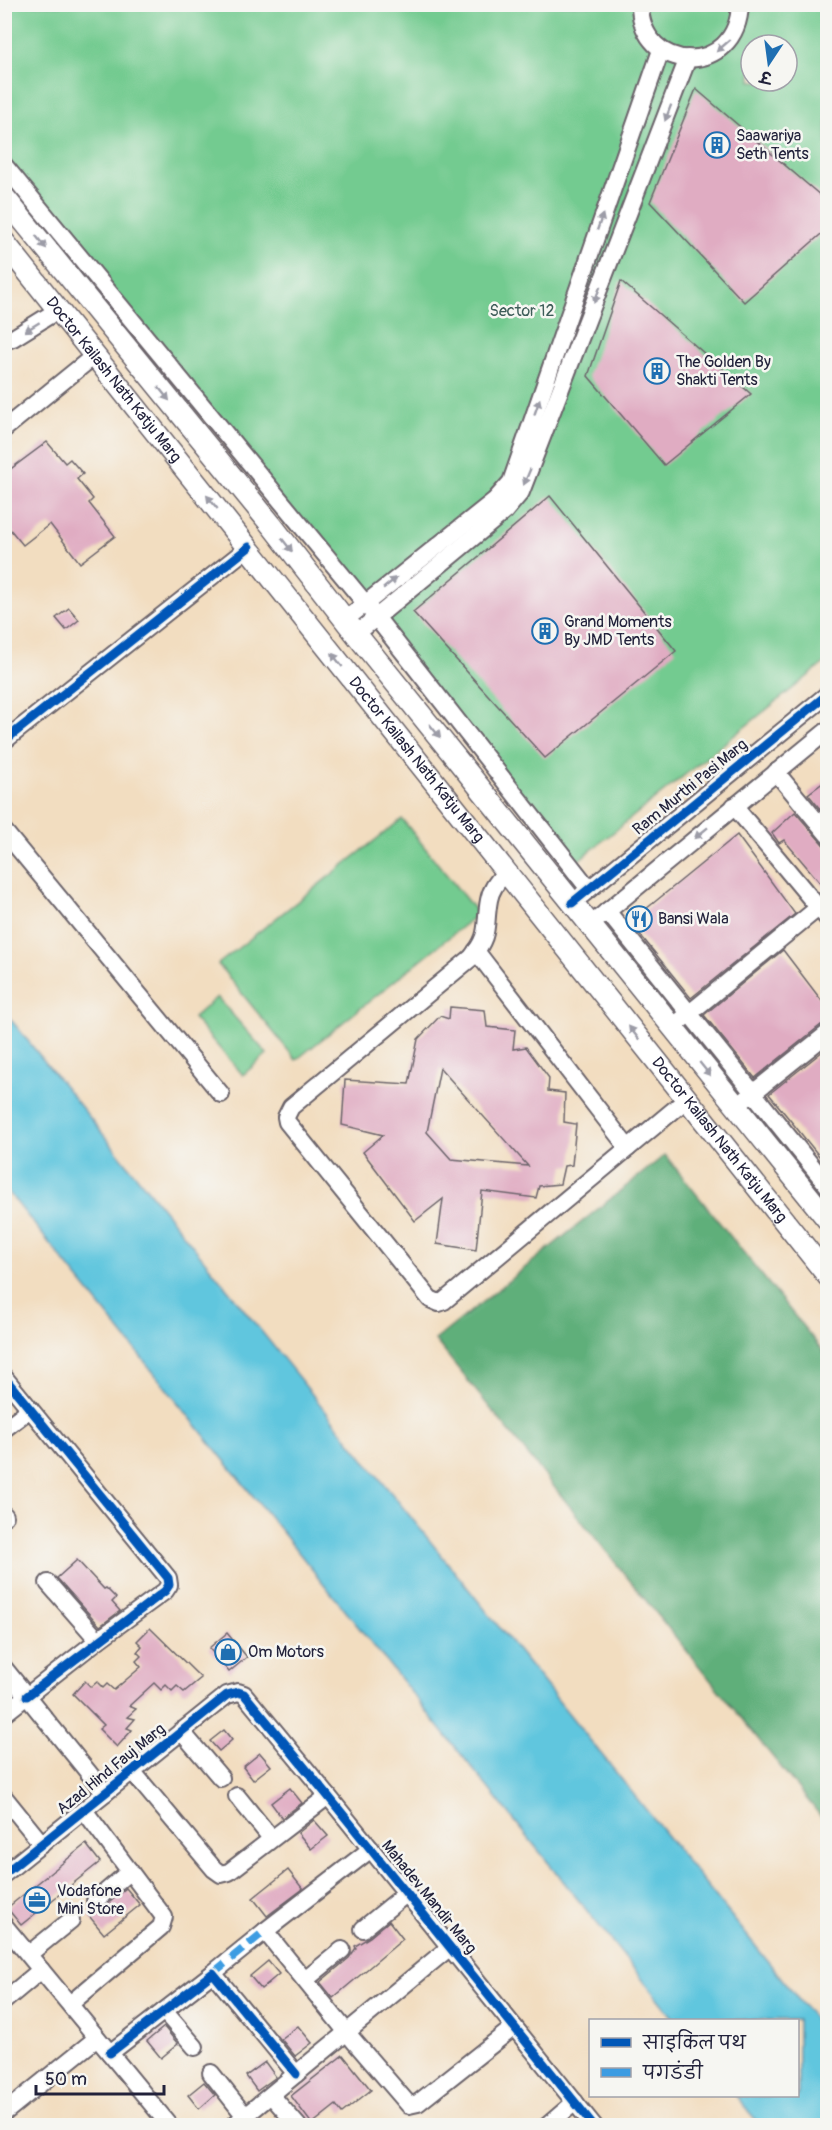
<svg xmlns="http://www.w3.org/2000/svg" width="832" height="2130" font-family="Pangolin,'Playpen Sans Deva',sans-serif">
<rect width="100%" height="100%" fill="#f6f6f2"/>
<filter id="ink" filterUnits="userSpaceOnUse"><feTurbulence type="fractalNoise" baseFrequency=".0167" numOctaves="2"/><feDisplacementMap in="SourceGraphic" scale="12" xChannelSelector="R" yChannelSelector="G"/><feConvolveMatrix kernelMatrix="1 2 1 2 8 2 1 2 1" color-interpolation-filters="sRGB"/></filter>
<filter id="wash" filterUnits="userSpaceOnUse"><feTurbulence type="fractalNoise" baseFrequency=".008" numOctaves="4" result="noise"/><feDisplacementMap in="SourceGraphic" scale="24" xChannelSelector="R" yChannelSelector="G"/><feGaussianBlur stdDeviation="1.35" result="paint"/><feColorMatrix in="noise" values="0 0 0 0 0 0 0 0 0 0 0 0 0 0 0 0 0 1.4 0 .05"/><feComposite in="paint" operator="in"/></filter>
<g filter="url(#wash)">
<rect width="100%" height="100%" fill="#f2ddc0"/>
<g fill="#73cb90" stroke="#4a7666" stroke-width="1.5" fill-rule="evenodd">
<path d="M 4,5 L 827,5 L 827,661 L 575,863 L 5,157 ZM 751,45 L 787,45 L 787,81 L 751,81 Z"/>
<polygon points="402,819 478,914 296,1060 218,964"/>
<polygon points="217,997 267,1054 243,1075 193,1018"/>
</g>
<polygon fill="#5eaf7a" stroke="#40685a" stroke-width="1.5" points="665,1155 827,1356 827,1824 435,1340"/>
<polygon fill="#61c6de" stroke="#42748c" stroke-width="1.5" points="4,1011 827,2035 827,2125 760,2125 736,2096 798,2096 798,2020 675,2020 5,1188"/>
<g id="blocks">
<g fill="#e0acc2" fill-rule="evenodd">
<polygon points="696,89 828,202 828,228 744,302 650,202"/>
<polygon points="621,281 751,394 664,465 588,376"/>
<polygon points="47,442 65,463 70,459 83,474 77,479 93,499 89,503 115,536 80,563 50,524 23,545 4,522 4,474"/>
<polygon points="550,496 676,651 545,758 413,612"/>
<polygon points="69,608 79,620 66,630 56,618"/>
<polygon points="828,779 828,813 825,815 808,794"/>
<polygon points="795,812 828,850 828,892 784,840 779,843 772,833"/>
<polygon points="737,835 795,914 691,998 630,922"/>
<polygon points="783,950 828,1009 828,1023 821,1025 755,1078 704,1015"/>
<path d="M 450,1007 L 485,1010 L 487,1027 L 515,1030 L 513,1049 L 526,1047 L 549,1078 L 548,1091 L 565,1093 L 564,1122 L 576,1124 L 572,1165 L 564,1166 L 560,1184 L 539,1186 L 536,1198 L 482,1191 L 476,1250 L 437,1244 L 443,1199 L 415,1221 L 363,1152 L 383,1135 L 342,1125 L 345,1080 L 409,1084 L 418,1039 L 440,1016 L 449,1019 ZM 440,1068 L 528,1166 L 451,1159 L 427,1132 Z"/>
<polygon points="828,1047 828,1167 769,1094"/>
<polygon points="77,1560 104,1589 106,1588 116,1598 112,1602 120,1611 100,1626 57,1578"/>
<polygon points="150,1628 201,1678 184,1692 177,1686 172,1691 166,1685 161,1690 154,1683 129,1706 136,1709 127,1717 135,1719 127,1728 132,1730 117,1747 99,1729 104,1725 73,1694 85,1681 91,1687 97,1682 103,1688 107,1684 114,1690 141,1667 136,1661 141,1656 137,1652 142,1646 137,1641"/>
<polygon points="227,1633 247,1657 229,1672 209,1648"/>
<polygon points="224,1730 232,1740 219,1751 210,1741"/>
<polygon points="260,1753 271,1766 253,1780 243,1767"/>
<polygon points="290,1788 302,1803 282,1818 271,1803"/>
<polygon points="314,1820 328,1836 311,1849 298,1833"/>
<polygon points="86,1844 100,1862 21,1925 7,1908"/>
<polygon points="288,1870 303,1889 267,1916 253,1898"/>
<polygon points="126,1888 140,1905 104,1934 89,1916 102,1909"/>
<polygon points="389,1921 403,1939 333,1998 320,1982 349,1958 356,1948 355,1946 370,1937"/>
<polygon points="268,1961 279,1974 261,1989 250,1976"/>
<polygon points="298,2026 312,2043 295,2056 281,2039"/>
<polygon points="164,2027 178,2044 161,2058 147,2041"/>
<polygon points="343,2055 371,2090 342,2113 336,2105 312,2124 291,2096"/>
<polygon points="265,2062 276,2077 257,2091 246,2076"/>
<polygon points="204,2082 215,2095 199,2109 188,2095"/>
</g>
</g>
</g>
<g filter="url(#ink)">
<use href="#blocks" fill-opacity="0" stroke="#6b636a" stroke-width="1.5"/>
<g fill="none" stroke-linecap="round" stroke-linejoin="round">
<g stroke="#6b636a" stroke-width="20">
<g id="minor">
<path d="M 640,4 C 640,75 738,78 740,4"/>
<polyline points="4,165 365,603 589,889"/>
<polyline points="4,341 13,338 58,310"/>
<polyline points="4,429 94,356"/>
<polyline points="345,620 495,500 511,482 661,50"/>
<polyline points="356,634 505,511 521,492 688,58"/>
<polyline points="4,741 249,547"/>
<polyline points="776,772 828,835"/>
<polyline points="734,806 828,919"/>
<polyline points="4,831 221,1094"/>
<path d="M 506,871 C 499,880 491,888 489,900 C 484,927 491,934 471,958 L 291,1107 L 286,1117 L 287,1122 L 430,1299 L 439,1303 L 444,1301 L 687,1099"/>
<polyline points="582,895 828,694"/>
<polyline points="607,911 828,1186"/>
<polyline points="599,918 828,730"/>
<polyline points="476,951 628,1148"/>
<polyline points="680,1021 818,908"/>
<polyline points="744,1100 828,1033"/>
<polyline points="4,1377 168,1578 169,1585 165,1591 98,1640 4,1714"/>
<polyline points="4,1429 30,1409"/>
<polyline points="4,1515 5,1516"/>
<polyline points="48,1583 98,1640"/>
<polyline points="4,1668 105,1793"/>
<polyline points="181,1731 221,1778"/>
<polyline points="132,1771 214,1869 221,1874 229,1872 328,1796"/>
<polyline points="237,1796 271,1838"/>
<polyline points="4,1797 42,1844"/>
<polyline points="371,1849 265,1931 354,2041 409,2105 418,2103 514,2027"/>
<polyline points="4,1874 227,1695 238,1692 244,1694 328,1796 594,2126"/>
<polyline points="95,1901 130,1871"/>
<polyline points="4,1925 170,2126"/>
<polyline points="363,1929 407,1893"/>
<polyline points="29,1954 71,1920"/>
<polyline points="213,1973 265,1931"/>
<polyline points="305,1980 342,1950"/>
<polyline points="4,2001 41,1970"/>
<polyline points="70,2004 161,1927 164,1917 84,1810"/>
<polyline points="164,2011 195,2047"/>
<polyline points="110,2053 213,1973 296,2074"/>
<polyline points="211,2073 245,2116"/>
<polyline points="271,2095 298,2126"/>
<polyline points="4,2113 97,2038"/>
<polyline points="233,2126 450,1947"/>
<polyline points="547,2126 575,2102"/>
</g>
</g>
<g stroke="#6b636a" stroke-width="24">
<g id="major">
<polyline points="4,197 273,527 356,634 828,1220"/>
<path id="s1" d="M 4,242 L 828,1276"/>
</g>
</g>
<use href="#minor" stroke="#fff" stroke-width="16"/>
<use href="#major" stroke="#fff" stroke-width="21"/>
<polyline stroke="#3c9ce2" stroke-width="8" stroke-dasharray="15 8" stroke-linecap="butt" points="213,1973 265,1931"/>
<g stroke="#f6f6f2" stroke-width="13">
<g id="cycleway">
<polyline points="4,741 249,547"/>
<polyline points="572,903 828,694"/>
<polyline points="4,1377 168,1578 169,1585 165,1591 27,1696"/>
<polyline points="4,1874 227,1695 238,1692 244,1694 328,1796 594,2126"/>
<polyline points="110,2053 213,1973 296,2074"/>
</g>
</g>
<use href="#cycleway" stroke="#0057b8" stroke-width="9"/>
</g>
<defs><path id="oneway-solid" d="M-6-.8H1V-3.2L6.5 0L1 3.2V.8H-6Z" transform="scale(1.5)"/></defs>
<g fill="#9c9ca7">
<use href="#oneway-solid" transform="translate(723 46) rotate(139)"/>
<use href="#oneway-solid" transform="translate(668 113) rotate(111)"/>
<use href="#oneway-solid" transform="translate(600 222) rotate(-71)"/>
<use href="#oneway-solid" transform="translate(41 242) rotate(51)"/>
<use href="#oneway-solid" transform="translate(597 295) rotate(111)"/>
<use href="#oneway-solid" transform="translate(32 327) rotate(148)"/>
<use href="#oneway-solid" transform="translate(164 394) rotate(51)"/>
<use href="#oneway-solid" transform="translate(537 407) rotate(-71)"/>
<use href="#oneway-solid" transform="translate(527 477) rotate(113)"/>
<use href="#oneway-solid" transform="translate(212 502) rotate(-129)"/>
<use href="#oneway-solid" transform="translate(287 545) rotate(52)"/>
<use href="#oneway-solid" transform="translate(390 583) rotate(-39)"/>
<use href="#oneway-solid" transform="translate(337 660) rotate(-128)"/>
<use href="#oneway-solid" transform="translate(435 731) rotate(51)"/>
<use href="#oneway-solid" transform="translate(701 833) rotate(141)"/>
<use href="#oneway-solid" transform="translate(634 1033) rotate(-128)"/>
<use href="#oneway-solid" transform="translate(705 1069) rotate(51)"/>
</g>
</g>
<defs>
<g id="building-ring" transform="scale(1.35)"><circle r="9.5" fill="#f6f6f2" stroke="#1f6fb2" stroke-width="1.5"/><path d="M-4-6H4V6H1V3H-1V6H-4ZM-2.5-4.3h1.7v1.8h-1.7ZM.8-4.3h1.7v1.8H.8ZM-2.5-1h1.7V.8h-1.7ZM.8-1h1.7V.8H.8Z" fill="#1f6fb2"/></g>
<g id="restaurant-ring" transform="scale(1.35)"><circle r="9.5" fill="#f6f6f2" stroke="#1f6fb2" stroke-width="1.5"/><path d="M-5-6h1v4h1v-4h1v4h1v-4h1v5L-1.5 .5V6h-2V.5L-5-1ZM5-6V6H3V1.5H1.5Q1.5-4 5-6Z" fill="#1f6fb2"/></g>
<g id="shop-ring" transform="scale(1.35)"><circle r="9.5" fill="#f6f6f2" stroke="#1f6fb2" stroke-width="1.5"/><path d="M-5-2.5h2.3a2.7 3.5 0 0 1 5.4 0H5L5.5 6h-11ZM-1.5-2.5h3a1.5 2.3 0 0 0-3 0Z" fill="#1f6fb2"/></g>
<g id="office-ring" transform="scale(1.35)"><circle r="9.5" fill="#f6f6f2" stroke="#1f6fb2" stroke-width="1.5"/><path d="M-6-3h4V-5.5h4V-3h4V5H-6ZM-1-4.5V-3h2v-1.5ZM-6 0V1H6V0Z" fill="#1f6fb2"/></g>
</defs>
<g fill-rule="evenodd">
<use href="#building-ring" x="717" y="145"/>
<use href="#building-ring" x="657" y="371"/>
<use href="#building-ring" x="545" y="631"/>
<use href="#restaurant-ring" x="639" y="919"/>
<use href="#shop-ring" x="228" y="1652"/>
<use href="#office-ring" x="37" y="1900"/>
</g>
<g text-anchor="middle" dominant-baseline="central" stroke-width="5" stroke-linejoin="round" paint-order="stroke">
<g font-size="16" fill="#22223b" stroke="#f6f6f2" text-anchor="start">
<text x="736" y="136">Saawariya<tspan x="736" dy="18">Seth Tents</tspan></text>
<text x="676" y="362">The Golden By<tspan x="676" dy="18">Shakti Tents</tspan></text>
<text x="564" y="622">Grand Moments<tspan x="564" dy="18">By JMD Tents</tspan></text>
<text x="658" y="919">Bansi Wala</text>
<text x="248" y="1652">Om Motors</text>
<text x="57" y="1891">Vodafone<tspan x="57" dy="18">Mini Store</tspan></text>
</g>
<g font-size="16" fill="#3e5d59" stroke="#f6f6f2">
<text x="522" y="311">Sector 12</text>
</g>
<g font-size="16" fill="#22223b" stroke="#f6f6f2">
<text stroke="none"><textPath href="#s1" startOffset="176">Doctor Kailash Nath Katju Marg</textPath></text>
<text stroke="none"><textPath href="#s1" startOffset="662">Doctor Kailash Nath Katju Marg</textPath></text>
<text transform="translate(690 787) rotate(-39)">Ram Murthi Pasi Marg</text>
<text stroke="none"><textPath href="#s1" startOffset="1148">Doctor Kailash Nath Katju Marg</textPath></text>
<text transform="translate(111 1769) rotate(-39)">Azad Hind Fauj Marg</text>
<text transform="translate(429 1897) rotate(51)">Mahadev Mandir Marg</text>
</g>
</g>
<rect width="832" height="2130" fill="none" stroke="#f6f6f2" stroke-width="24"/>
<rect x="589" y="2019" width="210" height="78" fill="#f6f6f2" stroke="#a1a1a9" stroke-width="1.5"/>
<rect x="601" y="2038" width="30" height="9" fill="#0057b8" stroke="#a1a1a9" stroke-width="1.5"/>
<text x="643" y="2049" font-size="18" fill="#22223b">साइकिल पथ</text>
<rect x="601" y="2068" width="30" height="9" fill="#3c9ce2" stroke="#a1a1a9" stroke-width="1.5"/>
<text x="643" y="2079" font-size="18" fill="#22223b">पगडंडी</text>
<g transform="translate(769 63) rotate(193)"><circle r="28" fill="#f6f6f2" stroke="#a1a1a9" stroke-width="1.5"/>
<path d="M0-4.5L10 22L0 15L-10 22Z" fill="#1f6fb2"/>
<text y="-9" font-size="16" font-weight="bold" text-anchor="middle" fill="#22223b">उ</text>
</g>
<path d="M36 2085v9h128v-9" fill="none" stroke="#22223b" stroke-width="3"/>
<text x="45" y="2085" font-size="18" fill="#22223b" stroke="#f6f6f2" stroke-width="4.5" paint-order="stroke">50 m</text>
</svg>
